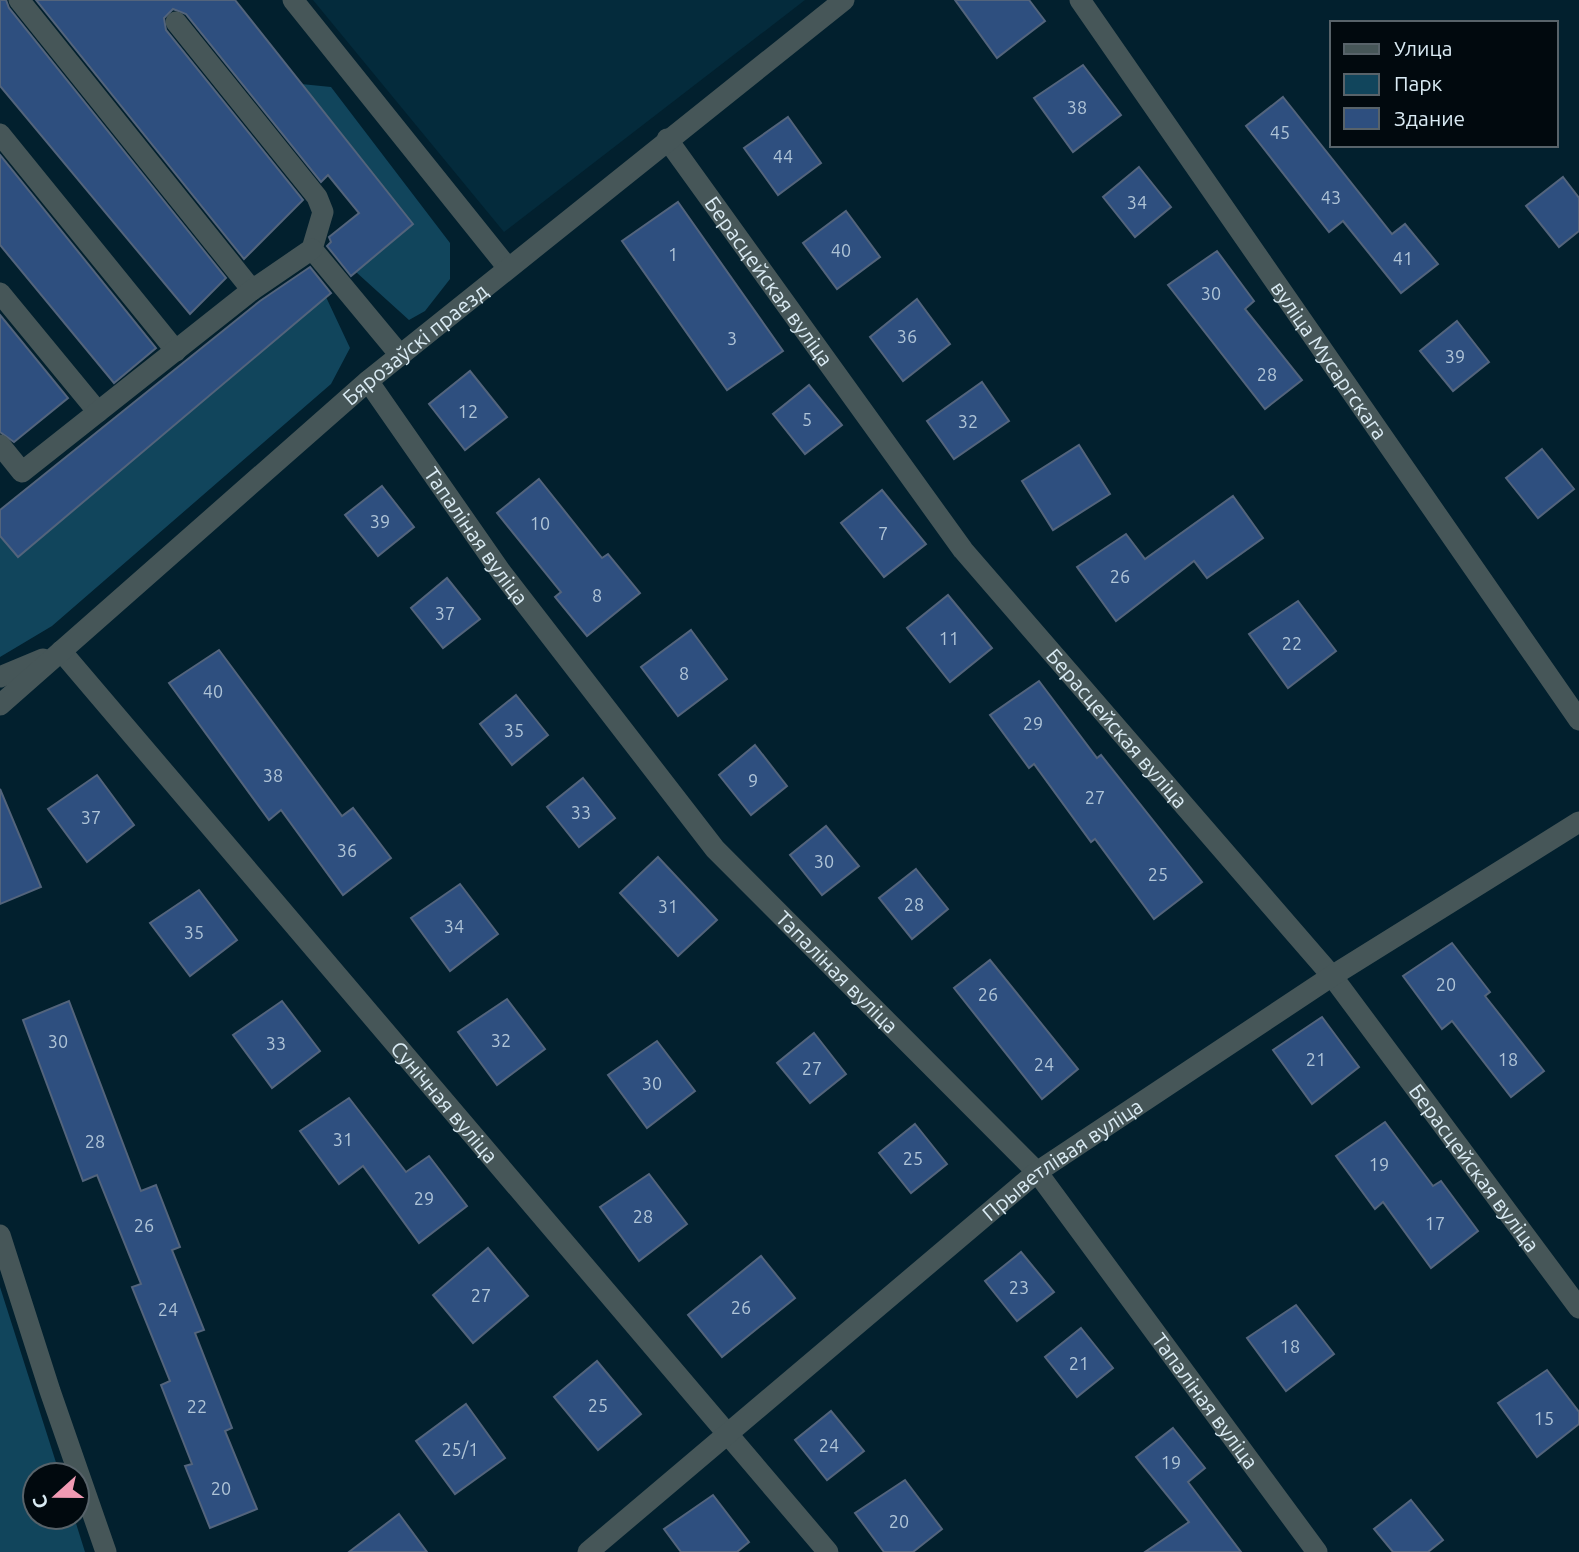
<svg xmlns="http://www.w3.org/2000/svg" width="1579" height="1552" font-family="Ubuntu,sans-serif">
<rect width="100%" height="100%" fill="#02202e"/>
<polygon fill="#042b3c" points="313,0 805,0 504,232"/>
<g fill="#11455c">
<polygon points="301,84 331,87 450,243 450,279 425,311 409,320 356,272 413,224"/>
<polygon points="326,297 350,348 331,384 52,626 0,657 0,536 18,557"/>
<polygon points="0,1287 60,1475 35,1475 35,1517 74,1517 85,1552 0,1552"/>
</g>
<g fill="#2e4f7f" stroke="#53647c" stroke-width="2">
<polygon points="0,0 6,0 9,8 226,278 190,314 0,86"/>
<polygon points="36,0 235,0 413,224 351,276 327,246 331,242 329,237 359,213 328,175 321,182 186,14 173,9 164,18 166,30 303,200 244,259"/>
<polygon points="955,0 1029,0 1045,21 997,58"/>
<polygon points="1083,65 1121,115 1073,152 1034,98"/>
<polygon points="1283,97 1392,234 1405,224 1438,264 1401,293 1343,221 1329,232 1246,126"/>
<polygon points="788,117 821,163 778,195 744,148"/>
<polygon points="0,155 156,348 114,383 0,245"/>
<polygon points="1139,167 1171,207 1135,237 1103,197"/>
<polygon points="1563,177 1579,198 1579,231 1559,247 1526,206"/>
<polygon points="678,202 783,351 727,390 622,241"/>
<polygon points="846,211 880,257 837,289 803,243"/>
<polygon points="1217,251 1254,301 1245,309 1302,380 1265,409 1168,285"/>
<polygon points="310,267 331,293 18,557 0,536 0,510 260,301"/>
<polygon points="917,299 950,344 903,381 870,337"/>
<polygon points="0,315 68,398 14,442 0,432"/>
<polygon points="1457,321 1489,362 1453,391 1420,351"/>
<polygon points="470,371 507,417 465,450 429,404"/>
<polygon points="982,382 1009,421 954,459 927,421"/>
<polygon points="809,385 842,425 805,454 773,414"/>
<polygon points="1079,445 1110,494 1053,530 1022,481"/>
<polygon points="1542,449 1574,489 1538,518 1506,478"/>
<polygon points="539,479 602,558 608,554 640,593 587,636 555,597 561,592 497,513"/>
<polygon points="382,486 414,527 378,556 345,515"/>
<polygon points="882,490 926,544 884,577 841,523"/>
<polygon points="1233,496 1263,538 1207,578 1194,561 1116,621 1077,567 1126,534 1145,559"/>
<polygon points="447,578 480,619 443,648 411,608"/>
<polygon points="948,595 992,648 950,682 907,628"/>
<polygon points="1298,601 1336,651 1288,688 1249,634"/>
<polygon points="691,630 727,679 678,716 641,667"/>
<polygon points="219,650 342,816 353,808 391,858 343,895 281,810 269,820 169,683"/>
<polygon points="1039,681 1097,758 1101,755 1202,882 1154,919 1095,839 1091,842 1034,764 1029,768 990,715"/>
<polygon points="516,695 548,735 512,765 480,724"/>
<polygon points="755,745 787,786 751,815 719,775"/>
<polygon points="97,775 134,825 87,862 48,809"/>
<polygon points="583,778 615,818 579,847 547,807"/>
<polygon points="0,789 41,887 0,904"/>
<polygon points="826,826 859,866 822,895 790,855"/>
<polygon points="658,857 717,920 678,956 620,893"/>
<polygon points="916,869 948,909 912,939 879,898"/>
<polygon points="460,884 498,934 450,971 411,918"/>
<polygon points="199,890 237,940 190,976 150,923"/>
<polygon points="1452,943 1490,992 1485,996 1544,1071 1511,1097 1452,1021 1442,1029 1403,976"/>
<polygon points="990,960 1078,1069 1042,1099 954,988"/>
<polygon points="507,999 545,1049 497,1085 458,1032"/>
<polygon points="69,1001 141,1191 156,1185 180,1247 172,1250 204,1330 195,1333 232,1428 225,1431 257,1509 210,1528 185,1466 192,1464 161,1385 170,1381 132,1287 141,1284 97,1175 83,1181 23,1020"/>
<polygon points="282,1001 320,1051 272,1088 233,1035"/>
<polygon points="1322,1017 1359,1067 1312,1104 1273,1050"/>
<polygon points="814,1033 846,1074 810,1103 777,1063"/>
<polygon points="657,1041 695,1091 647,1128 608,1075"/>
<polygon points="349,1098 406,1172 429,1156 467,1206 419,1243 363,1166 339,1184 300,1131"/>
<polygon points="1385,1122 1433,1186 1441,1181 1478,1231 1431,1268 1383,1202 1375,1209 1336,1156"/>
<polygon points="915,1124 947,1164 911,1193 879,1153"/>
<polygon points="649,1174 687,1224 639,1261 600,1207"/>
<polygon points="488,1248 528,1296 473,1343 433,1295"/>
<polygon points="1021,1252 1054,1292 1017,1321 985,1281"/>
<polygon points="761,1256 795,1298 722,1357 688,1315"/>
<polygon points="1296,1305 1334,1354 1286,1391 1247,1338"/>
<polygon points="1081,1328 1113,1368 1077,1397 1045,1357"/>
<polygon points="597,1361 641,1414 598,1450 554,1397"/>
<polygon points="1547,1370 1579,1412 1579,1424 1537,1457 1498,1403"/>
<polygon points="466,1404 505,1458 455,1494 416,1441"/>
<polygon points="831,1411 864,1451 827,1480 795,1440"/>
<polygon points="1173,1428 1205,1468 1188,1482 1241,1552 1145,1552 1189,1522 1136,1457"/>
<polygon points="905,1480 942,1529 913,1552 884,1552 855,1513"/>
<polygon points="713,1495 749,1542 737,1552 681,1552 664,1529"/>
<polygon points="1411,1500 1443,1540 1428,1552 1393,1552 1374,1529"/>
<polygon points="399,1514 427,1552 349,1552"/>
</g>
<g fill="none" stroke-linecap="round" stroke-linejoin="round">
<g stroke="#465658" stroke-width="21">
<polyline points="19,0 252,290"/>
<polyline points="293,0 508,268"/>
<path id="s1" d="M 1080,0 L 1579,720"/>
<polyline points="176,22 317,197 323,212 312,249 400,355"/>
<polyline points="0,134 176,351"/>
<path id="s2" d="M 667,139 L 963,550 L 1332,976 L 1579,1308"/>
<polyline points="0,293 98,412"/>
<path id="s3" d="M 368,381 L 501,572 L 715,849 L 1037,1172 L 1317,1552"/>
<polyline points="0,445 22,472 252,290 312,249"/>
<path id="s4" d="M 61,651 L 828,1552"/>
<polyline points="0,677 43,659"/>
<path id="s5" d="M 0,705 L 368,381 L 844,0"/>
<polyline points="0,1235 50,1391 106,1552"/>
<path id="s6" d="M 588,1552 L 1037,1172 L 1332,976 L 1579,822"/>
</g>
</g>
<g text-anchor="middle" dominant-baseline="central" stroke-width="5" stroke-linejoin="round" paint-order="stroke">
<g font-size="18" fill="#afc4d7">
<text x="1077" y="107">38</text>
<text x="1280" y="132">45</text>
<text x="783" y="156">44</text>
<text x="1331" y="197">43</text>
<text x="1137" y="202">34</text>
<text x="841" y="250">40</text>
<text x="673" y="254">1</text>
<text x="1403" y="258">41</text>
<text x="1211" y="293">30</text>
<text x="907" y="336">36</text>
<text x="732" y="338">3</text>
<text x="1455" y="356">39</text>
<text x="1267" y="374">28</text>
<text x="468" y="411">12</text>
<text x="807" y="419">5</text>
<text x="968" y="421">32</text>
<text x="380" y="521">39</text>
<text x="540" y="523">10</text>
<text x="883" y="533">7</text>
<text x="1120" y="576">26</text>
<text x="597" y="595">8</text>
<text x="445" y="613">37</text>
<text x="949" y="638">11</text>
<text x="1292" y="643">22</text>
<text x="684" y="673">8</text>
<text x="213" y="691">40</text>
<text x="1033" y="723">29</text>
<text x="514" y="730">35</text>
<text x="273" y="775">38</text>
<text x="753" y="780">9</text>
<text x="1095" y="797">27</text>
<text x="581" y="812">33</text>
<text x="91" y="817">37</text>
<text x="347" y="850">36</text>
<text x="824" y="861">30</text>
<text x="1158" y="874">25</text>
<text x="914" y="904">28</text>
<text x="668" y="906">31</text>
<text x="454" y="926">34</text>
<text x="194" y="932">35</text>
<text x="1446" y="984">20</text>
<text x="988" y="994">26</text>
<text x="501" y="1040">32</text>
<text x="58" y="1041">30</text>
<text x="276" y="1043">33</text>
<text x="1316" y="1059">21</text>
<text x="1508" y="1059">18</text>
<text x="1044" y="1064">24</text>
<text x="812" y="1068">27</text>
<text x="652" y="1083">30</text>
<text x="343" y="1139">31</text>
<text x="95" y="1141">28</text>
<text x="913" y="1158">25</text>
<text x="1379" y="1164">19</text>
<text x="424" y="1198">29</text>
<text x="643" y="1216">28</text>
<text x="1435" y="1223">17</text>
<text x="144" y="1225">26</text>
<text x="1019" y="1287">23</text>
<text x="481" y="1295">27</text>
<text x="741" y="1307">26</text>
<text x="168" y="1309">24</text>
<text x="1290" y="1346">18</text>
<text x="1079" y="1363">21</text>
<text x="598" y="1405">25</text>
<text x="197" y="1406">22</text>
<text x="1544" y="1418">15</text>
<text x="829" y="1445">24</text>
<text x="460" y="1449">25/1</text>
<text x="1171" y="1462">19</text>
<text x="221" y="1488">20</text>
<text x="899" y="1521">20</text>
</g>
<g font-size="21" fill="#daebf4" stroke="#01090e">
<text stroke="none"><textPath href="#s2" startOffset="175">Берасцейская вуліца</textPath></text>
<text stroke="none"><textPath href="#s5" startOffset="550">Бярозаўскі праезд</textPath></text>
<text stroke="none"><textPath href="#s1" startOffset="438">вуліца Мусаргскага</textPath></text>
<text stroke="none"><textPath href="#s3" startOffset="189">Тапаліная вуліца</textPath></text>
<text stroke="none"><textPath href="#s2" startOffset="742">Берасцейская вуліца</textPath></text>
<text stroke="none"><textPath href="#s3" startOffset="756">Тапаліная вуліца</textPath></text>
<text stroke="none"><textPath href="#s4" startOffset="592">Сунічная вуліца</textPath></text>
<text stroke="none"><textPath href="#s6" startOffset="616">Прыветлівая вуліца</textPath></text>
<text stroke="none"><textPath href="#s2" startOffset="1309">Берасцейская вуліца</textPath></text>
<text stroke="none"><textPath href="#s3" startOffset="1323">Тапаліная вуліца</textPath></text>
</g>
</g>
<rect x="1330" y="21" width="228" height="126" fill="#01090e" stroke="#58636a" stroke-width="2"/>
<rect x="1344" y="44" width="35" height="10" fill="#465658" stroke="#58636a" stroke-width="2"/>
<text x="1394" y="56" font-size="21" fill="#daebf4">Улица</text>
<rect x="1344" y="74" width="35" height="21" fill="#11455c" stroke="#58636a" stroke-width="2"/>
<text x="1394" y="91" font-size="21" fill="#daebf4">Парк</text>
<rect x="1344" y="108" width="35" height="21" fill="#2e4f7f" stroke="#58636a" stroke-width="2"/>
<text x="1394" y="126" font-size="21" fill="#daebf4">Здание</text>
<g transform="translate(56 1496) rotate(249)"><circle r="33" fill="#01090e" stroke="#58636a" stroke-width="2"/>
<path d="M0-5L12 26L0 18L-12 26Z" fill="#f19ab3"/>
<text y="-10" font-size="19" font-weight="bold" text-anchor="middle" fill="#daebf4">С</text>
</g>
</svg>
